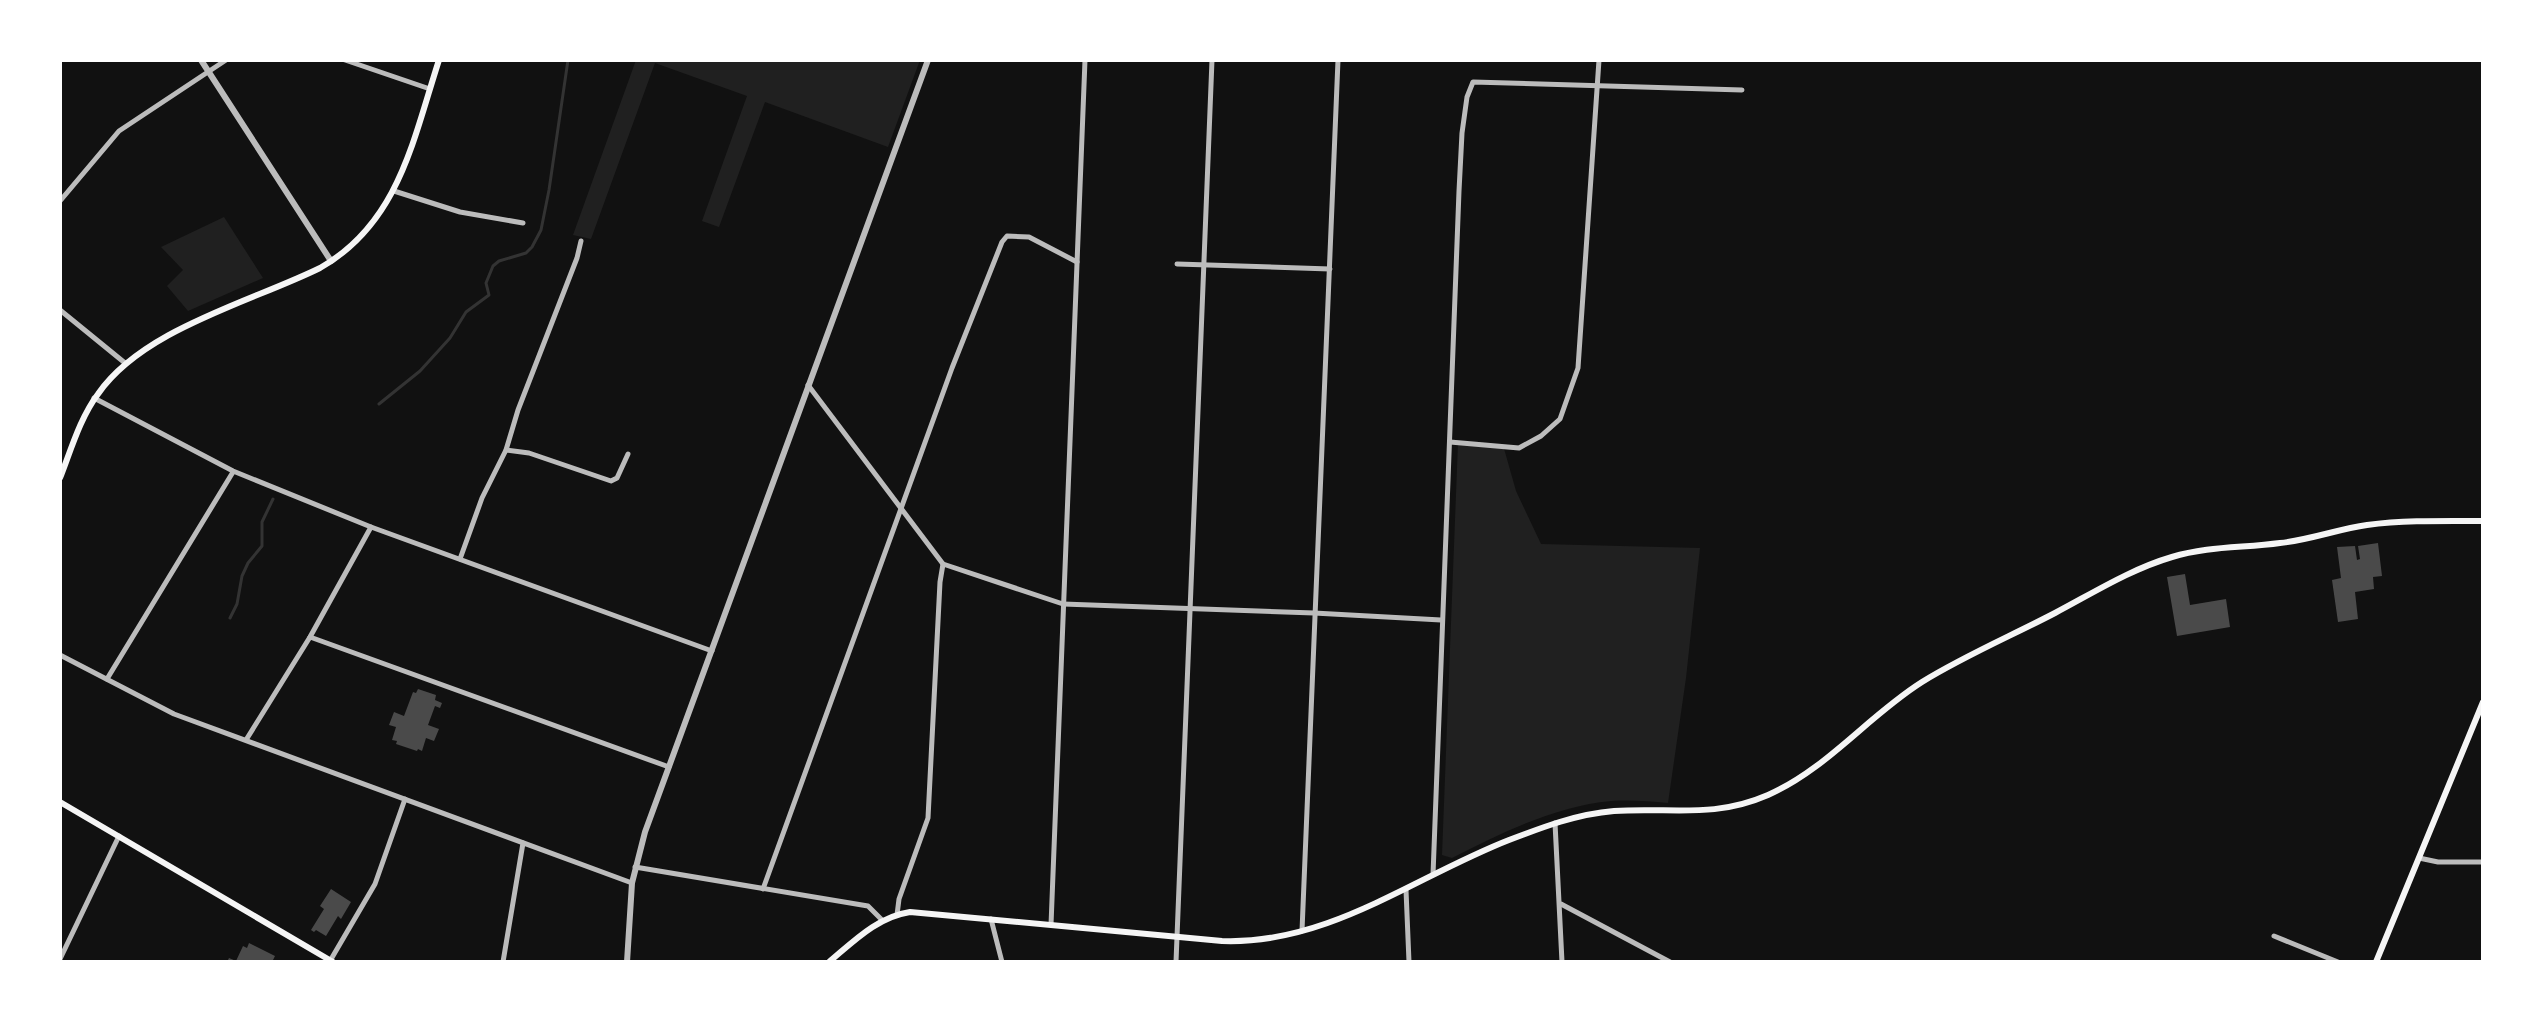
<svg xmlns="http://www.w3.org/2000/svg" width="2543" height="1022" font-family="Spectral,serif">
<rect width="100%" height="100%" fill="#111"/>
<g fill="#202020">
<polygon points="636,60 920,60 888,147 765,102 719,227 702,221 747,96 655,63 591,239 573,235"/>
<polygon points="224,217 263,278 188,311 167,286 183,270 161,247"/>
<path d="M 1458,443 L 1503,445 L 1516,491 L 1541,544 L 1700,548 L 1686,678 L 1668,803 C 1649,801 1630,800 1611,801 C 1556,806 1501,833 1452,858 L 1442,855 Z"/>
</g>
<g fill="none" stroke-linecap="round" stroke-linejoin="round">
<g stroke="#333" stroke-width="3">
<polyline points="379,404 420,371 450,338 466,312 489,295 486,283 493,266 499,261 526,253 532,247 541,230 549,190 568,60"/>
<polyline points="230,618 237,604 242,576 248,563 262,546 262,522 273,499"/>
</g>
</g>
<g fill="#4a4a4a">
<polygon points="2378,543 2382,576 2373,577 2374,589 2355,592 2358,619 2338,622 2332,580 2341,578 2337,547 2355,546 2357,560 2360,559 2358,546"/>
<polygon points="2185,574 2190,605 2226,599 2230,627 2177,636 2167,577"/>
<polygon points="418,689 436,695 435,700 442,703 440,708 435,706 428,725 439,729 434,741 426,738 422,751 418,749 417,751 396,744 397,741 392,740 396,727 389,725 394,712 404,716 413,692 416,693"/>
<polygon points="331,889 351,902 341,919 338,916 326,936 316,930 314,932 311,930 324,909 320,906"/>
<polygon points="249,943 275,956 272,962 227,962 229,958 236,961 243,946 247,948"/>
</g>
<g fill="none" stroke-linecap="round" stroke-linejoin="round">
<g stroke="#bcbcbc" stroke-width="5">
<polyline points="345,60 430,89"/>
<polyline points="394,191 460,212 523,223"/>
<polyline points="60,201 119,131 226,60"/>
<polyline points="1177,264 1330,269"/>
<polyline points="60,310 125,363"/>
<polyline points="808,385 943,564 1063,604 1314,613 1441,620"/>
<polyline points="94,398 233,471 371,527 712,651"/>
<polyline points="1450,442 1519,448 1541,436 1560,419 1578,368 1599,60"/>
<polyline points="506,450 529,453 611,481 617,478 628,454"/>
<polyline points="460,559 482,498 506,450 518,410 577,258 581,241"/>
<polyline points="310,637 669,767"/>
<polyline points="60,655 174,714 632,883"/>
<polyline points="107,679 233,472"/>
<polyline points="246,740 310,637 371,527"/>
<polyline points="1555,823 1562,962"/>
<polyline points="2419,858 2438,862 2483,862"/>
<polyline points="635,867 868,906 882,920"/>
<polyline points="1433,875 1459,191 1462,133 1467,97 1473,82 1742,90"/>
<polyline points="763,889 952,368 1002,242 1007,236 1029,237 1077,262"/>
<polyline points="1406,890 1409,962"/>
<polyline points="1561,904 1670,962"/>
<polyline points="897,915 899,899 928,818 940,582 943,564"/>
<polyline points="991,919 1002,962"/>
<polyline points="1051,925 1085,60"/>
<polyline points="1302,931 1338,60"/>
<polyline points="2274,936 2338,962"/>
<polyline points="60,959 119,836"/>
<polyline points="330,961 375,884 405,799"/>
<polyline points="503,962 523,843"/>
<polyline points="1176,962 1212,60"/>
</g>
<g stroke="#bcbcbc" stroke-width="6">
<polyline points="201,60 331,261"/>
<polyline points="627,962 632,883 645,832 928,60"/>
</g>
<g stroke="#f5f5f5" stroke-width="6">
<path d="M 60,478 C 71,450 80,418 98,394 C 143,329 251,302 320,268 C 399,223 413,140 439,60"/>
<polyline points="60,802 333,962"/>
<path d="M 829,962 C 853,942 877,917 910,912 L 1222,941 C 1328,945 1414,877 1509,840 C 1543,827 1577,814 1614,811 C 1670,807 1713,819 1768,795 C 1827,769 1868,716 1922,682 C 1964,656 2011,636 2055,613 C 2093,593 2131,569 2172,557 C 2207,546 2244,548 2280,543 C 2310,540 2338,529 2367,525 C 2405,520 2445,521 2483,521"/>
<polyline points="2376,962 2483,702"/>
</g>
</g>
<rect width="2543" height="1022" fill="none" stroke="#ffffff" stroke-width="124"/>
</svg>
